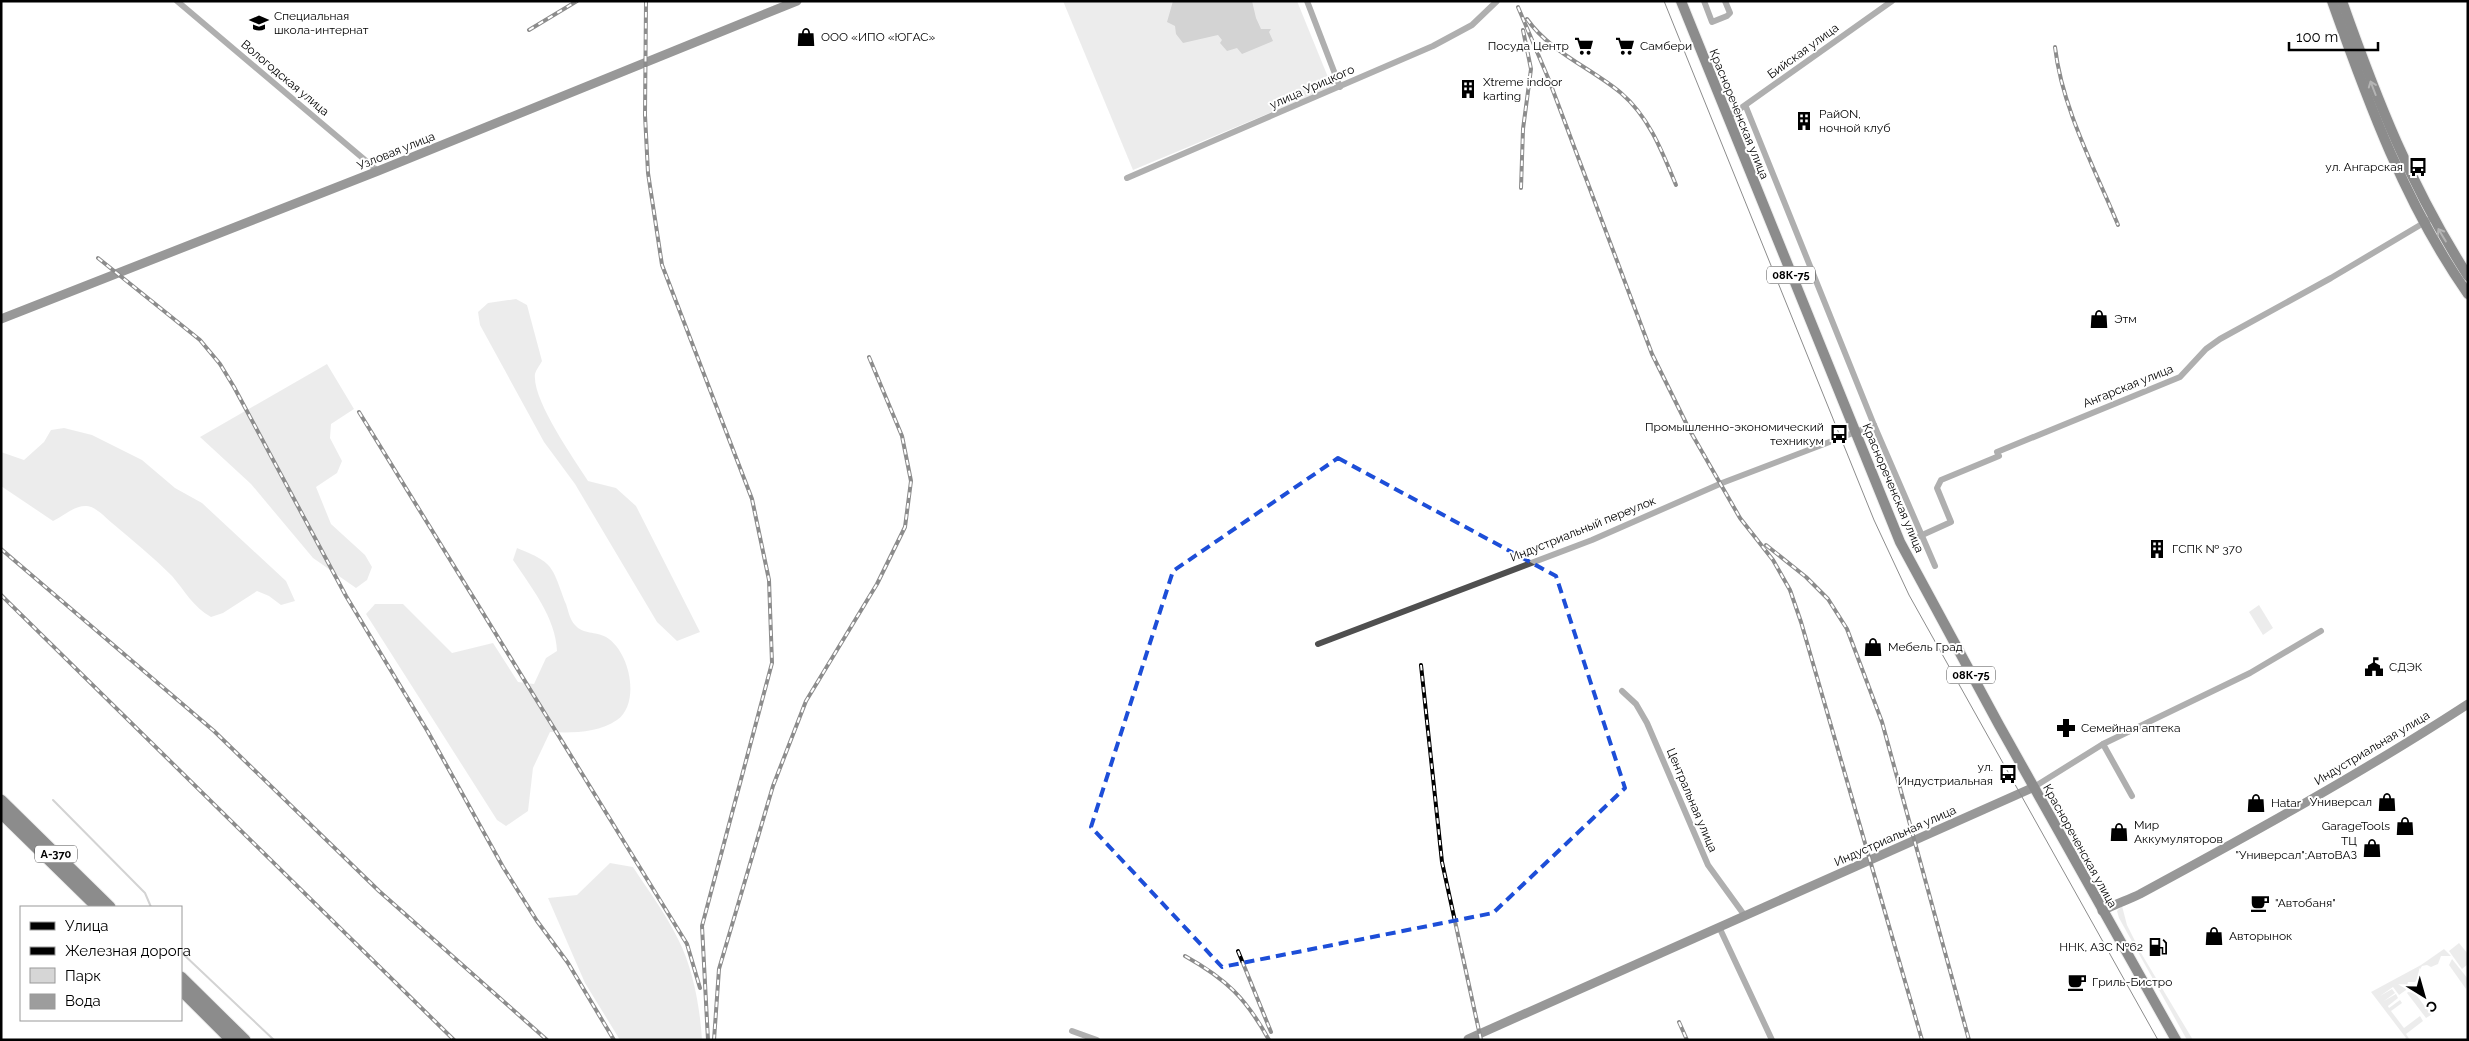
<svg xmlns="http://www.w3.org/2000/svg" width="2469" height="1041" font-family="Raleway,sans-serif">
<rect width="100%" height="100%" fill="#fff"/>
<g fill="#d6d6d6">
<polygon points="1063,1 1297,1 1332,87 1133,170"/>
<path d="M 516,299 L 527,305 L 542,361 C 540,365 536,370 535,374 C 532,400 574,459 588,481 L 616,488 L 636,506 L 700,632 L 677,641 L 657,622 L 575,484 L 544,442 L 480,325 L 478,312 L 488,303 Z"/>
<polygon points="327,364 354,409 331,424 330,438 342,461 337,473 316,487 331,524 365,555 372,567 367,580 356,588 313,558 251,484 200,437"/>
<path d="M 64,428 L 92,435 L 142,460 L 175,488 L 202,503 L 286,581 L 295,601 L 281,605 L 269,596 L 257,591 L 223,613 L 211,617 C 193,607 185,591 172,576 C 153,557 132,540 112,523 C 105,517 96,507 87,506 C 74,505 64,516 53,521 L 1,486 L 1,452 L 24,460 L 44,442 L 51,430 Z"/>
<path d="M 517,548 C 555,563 552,567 566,604 C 568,610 570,620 575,625 C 584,635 595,631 606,637 C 630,651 641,703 617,720 C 598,733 572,733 550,732 L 533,768 L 528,811 L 506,826 L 497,820 L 366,614 L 375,604 L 403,604 L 452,653 L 493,643 L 518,682 L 534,684 L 546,658 L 557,651 C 556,618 531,587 513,560 Z"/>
<polygon points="2259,605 2273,628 2263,635 2249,612"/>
<path d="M 610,863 L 633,867 C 648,890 666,914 678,939 C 693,968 700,1007 702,1040 L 620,1040 L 585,983 L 548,898 L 577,895 Z"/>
<polygon points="2122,906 2127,925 2141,953 2193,1040 2187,1040 2119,918 2117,911"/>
<polygon points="2459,943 2468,954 2468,964 2462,969 2449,951"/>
<polygon points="2444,949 2451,956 2441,956 2438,964 2431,967 2427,965 2422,966 2419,971 2420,975 2415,982 2408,982 2406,990 2399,995 2393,987 2380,996 2392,989 2395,993 2384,1001 2396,994 2398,998 2388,1006 2389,1008 2400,1000 2402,1003 2391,1011 2404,1028 2420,1016 2423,1021 2406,1034 2410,1040 2404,1040 2406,1038 2371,992 2421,965"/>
<polygon points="2452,959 2468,979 2466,989 2449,965"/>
<polygon points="2408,992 2415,993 2431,1015 2426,1018 2407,993"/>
</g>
<polygon fill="#9d9d9d" points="1173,1 1252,1 1256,18 1261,29 1271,29 1269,32 1273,41 1242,54 1237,48 1227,51 1220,43 1222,40 1218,35 1183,43 1176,34 1175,26 1167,22"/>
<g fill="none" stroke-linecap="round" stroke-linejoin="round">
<g stroke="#9d9d9d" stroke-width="2">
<polyline points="53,800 145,893 151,907"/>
<polyline points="181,952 274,1040"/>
</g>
<g stroke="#dbdbdb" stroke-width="12">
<g id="primary">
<polyline points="1681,1 1900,542 1999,725 2176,1040"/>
<path d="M 2332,1 C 2368,102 2406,206 2468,294"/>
<path d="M 2342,1 C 2377,100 2411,187 2468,276"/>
</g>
</g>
<g stroke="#dbdbdb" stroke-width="13">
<g id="highway">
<polyline points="1,800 110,907"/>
<polyline points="1,813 97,907"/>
<polyline points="181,977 245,1040"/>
<polyline points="181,990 231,1040"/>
</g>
</g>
<g stroke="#4f4f4f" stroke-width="6">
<polyline points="177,1 378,171"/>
<polyline points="1307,1 1340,87"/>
<polyline points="1704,1 1712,22 1727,16 1730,13 1725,1"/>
<polyline points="1746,107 1874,425 1935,566"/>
<polyline points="1727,118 1892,1"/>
<polyline points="1127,178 1433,46 1472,25 1497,1"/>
<polyline points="1920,536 1951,522 1937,488 1941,480 1999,456 1997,452 2180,377 2206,349 2220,339 2331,278 2432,218"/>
<polyline points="1318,644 1592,540 1722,483 1874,425"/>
<polyline points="1622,691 1636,704 1647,723 1708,865 1745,916"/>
<polyline points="2103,744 2132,796"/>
<polyline points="2034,787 2103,744 2250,673 2321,631"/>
<polyline points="1720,929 1772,1040"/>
<polyline points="1072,1031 1097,1040"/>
</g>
<g stroke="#1c1c1c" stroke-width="9">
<polyline points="1,319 378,171 797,1"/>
<path d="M 2102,911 C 2115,904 2128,900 2140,894 C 2251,834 2362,773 2468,704"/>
<polyline points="1468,1039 2034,787"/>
</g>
<use href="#primary" stroke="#000" stroke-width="10"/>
<use href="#highway" stroke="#000" stroke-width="11"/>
<polyline stroke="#000" stroke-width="1" points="1664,1 1874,520 1909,595 2158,1040"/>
<g stroke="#000" stroke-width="4">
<g id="rail">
<polyline points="646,1 645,115 648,173 662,265 752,499 769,580 772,663 702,926 708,1040"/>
<polyline points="1518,7 1549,80 1652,354 1689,429 1740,518 1773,560 1790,590 1801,622 1922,1040"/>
<path d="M 1527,19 C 1550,52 1591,68 1621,93 C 1649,117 1662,151 1676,185"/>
<polyline points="529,30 577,1"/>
<path d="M 2055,47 C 2062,108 2095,169 2118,225"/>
<polyline points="1521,188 1523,129 1531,69 1523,30"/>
<polyline points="98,258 200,340 220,364 234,387 346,596 428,732 503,867 537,921 568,963 614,1040"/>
<polyline points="359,412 687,944 700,988"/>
<polyline points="1766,545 1806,577 1828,599 1847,629 1882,722 1969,1040"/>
<polyline points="1,549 214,731 379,891 547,1040"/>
<polyline points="1,595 454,1040"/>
<polyline points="1421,665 1442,862 1481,1040"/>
<polyline points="1238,951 1271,1032"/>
<path d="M 1185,956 C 1226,979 1246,998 1269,1040"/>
<polyline points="1679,1022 1687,1040"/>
<polyline points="714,1040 719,969 773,786 806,701 877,584 905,527 911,481 902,436 869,357"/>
</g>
</g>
<use href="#rail" stroke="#fff" stroke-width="2" stroke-dasharray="5.5" stroke-linecap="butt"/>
</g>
<defs><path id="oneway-shaft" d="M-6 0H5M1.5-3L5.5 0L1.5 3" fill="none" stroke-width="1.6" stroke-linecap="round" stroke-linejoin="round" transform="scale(1.25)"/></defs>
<g stroke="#595959">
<use href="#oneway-shaft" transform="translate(2373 88) rotate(-111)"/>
<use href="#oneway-shaft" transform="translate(2442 235) rotate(-121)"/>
</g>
<path d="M0 0H2469V1041H0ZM 1338,458 L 1556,576 L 1625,788 L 1493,913 L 1222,967 L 1091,827 L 1173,571 Z" fill="#fff" fill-opacity=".55" fill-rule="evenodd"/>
<path fill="none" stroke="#1d4ed8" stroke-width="4" stroke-dasharray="10 6" stroke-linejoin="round" d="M 1338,458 L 1556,576 L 1625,788 L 1493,913 L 1222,967 L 1091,827 L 1173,571 Z"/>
<defs>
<g id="school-bare" transform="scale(1.5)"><path d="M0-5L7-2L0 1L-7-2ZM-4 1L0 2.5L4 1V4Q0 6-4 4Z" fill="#000" stroke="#fff" stroke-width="2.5" paint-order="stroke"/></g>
<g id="shop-bare" transform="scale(1.5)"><path d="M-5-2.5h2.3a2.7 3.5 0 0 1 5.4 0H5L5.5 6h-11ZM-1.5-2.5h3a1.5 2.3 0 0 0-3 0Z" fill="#000" stroke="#fff" stroke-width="2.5" paint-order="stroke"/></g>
<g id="supermarket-bare" transform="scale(1.5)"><path d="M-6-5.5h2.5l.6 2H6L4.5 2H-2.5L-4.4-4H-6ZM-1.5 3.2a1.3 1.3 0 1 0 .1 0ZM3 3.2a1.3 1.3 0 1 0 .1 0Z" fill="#000" stroke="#fff" stroke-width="2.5" paint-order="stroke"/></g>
<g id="building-bare" transform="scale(1.5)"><path d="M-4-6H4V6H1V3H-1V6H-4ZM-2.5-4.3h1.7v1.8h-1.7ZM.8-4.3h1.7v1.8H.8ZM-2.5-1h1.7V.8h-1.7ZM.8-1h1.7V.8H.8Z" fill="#000" stroke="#fff" stroke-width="2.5" paint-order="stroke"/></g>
<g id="bus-bare" transform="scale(1.5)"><path d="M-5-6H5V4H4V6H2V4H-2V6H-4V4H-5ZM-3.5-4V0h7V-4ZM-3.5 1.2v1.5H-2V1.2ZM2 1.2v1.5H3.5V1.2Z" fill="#000" stroke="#fff" stroke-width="2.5" paint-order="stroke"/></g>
<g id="civic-bare" transform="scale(1.5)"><path d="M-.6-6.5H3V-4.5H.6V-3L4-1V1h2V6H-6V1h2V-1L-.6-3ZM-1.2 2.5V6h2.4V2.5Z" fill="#000" stroke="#fff" stroke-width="2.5" paint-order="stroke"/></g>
<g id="pharmacy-bare" transform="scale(1.5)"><path d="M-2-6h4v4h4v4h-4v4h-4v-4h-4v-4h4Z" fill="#000" stroke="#fff" stroke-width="2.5" paint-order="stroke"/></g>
<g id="cafe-bare" transform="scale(1.5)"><path d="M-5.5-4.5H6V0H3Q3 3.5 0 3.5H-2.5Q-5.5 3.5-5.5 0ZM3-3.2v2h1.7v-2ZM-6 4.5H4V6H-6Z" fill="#000" stroke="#fff" stroke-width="2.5" paint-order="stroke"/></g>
<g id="fuel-bare" transform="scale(1.5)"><path d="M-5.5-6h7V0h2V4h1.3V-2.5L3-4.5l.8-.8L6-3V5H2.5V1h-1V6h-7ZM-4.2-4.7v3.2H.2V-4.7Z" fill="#000" stroke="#fff" stroke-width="2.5" paint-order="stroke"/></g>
</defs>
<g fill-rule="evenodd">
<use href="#school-bare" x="259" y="23"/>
<use href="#shop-bare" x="806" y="37"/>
<use href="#supermarket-bare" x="1584" y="46"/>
<use href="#supermarket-bare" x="1625" y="46"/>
<use href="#building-bare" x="1468" y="89"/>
<use href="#building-bare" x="1804" y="121"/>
<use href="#bus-bare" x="2418" y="167"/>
<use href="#shop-bare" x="2099" y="319"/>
<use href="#bus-bare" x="1839" y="434"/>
<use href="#building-bare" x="2157" y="549"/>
<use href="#shop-bare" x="1873" y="647"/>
<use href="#civic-bare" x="2374" y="667"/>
<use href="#pharmacy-bare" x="2066" y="728"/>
<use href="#bus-bare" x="2008" y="774"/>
<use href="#shop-bare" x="2387" y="802"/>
<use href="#shop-bare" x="2256" y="803"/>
<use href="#shop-bare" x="2405" y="826"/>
<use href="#shop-bare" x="2119" y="832"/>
<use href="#shop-bare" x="2372" y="848"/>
<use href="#cafe-bare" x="2260" y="903"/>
<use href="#shop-bare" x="2214" y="936"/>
<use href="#fuel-bare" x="2158" y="947"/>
<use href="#cafe-bare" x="2077" y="982"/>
</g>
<g text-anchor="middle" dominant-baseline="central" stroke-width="4" stroke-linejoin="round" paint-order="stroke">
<g fill="#fff" stroke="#4c4c4c" stroke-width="1">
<rect x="1767" y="266.5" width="48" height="17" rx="4"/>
<rect x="1947" y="666.5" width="48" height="17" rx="4"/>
<rect x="35" y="845.5" width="42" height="17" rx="4"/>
</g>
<g font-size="11" font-weight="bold" fill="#000">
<text x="1791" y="275">08К-75</text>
<text x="1971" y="675">08К-75</text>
<text x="56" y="854">А-370</text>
</g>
<g font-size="12" fill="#000" stroke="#fff" text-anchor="start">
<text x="274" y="16">Специальная<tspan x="274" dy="14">школа-интернат</tspan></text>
<text x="821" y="37">ООО «ИПО «ЮГАС»</text>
<text x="1569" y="46" text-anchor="end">Посуда Центр</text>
<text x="1640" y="46">Самбери</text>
<text x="1483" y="82">Xtreme indoor<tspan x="1483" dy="14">karting</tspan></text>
<text x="1819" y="114">РайON,<tspan x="1819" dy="14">ночной клуб</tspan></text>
<text x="2403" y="167" text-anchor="end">ул. Ангарская</text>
<text x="2114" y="319">Этм</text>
<text x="1824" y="427" text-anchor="end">Промышленно-экономический<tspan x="1824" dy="14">техникум</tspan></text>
<text x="2172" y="549">ГСПК № 370</text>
<text x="1888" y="647">Мебель Град</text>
<text x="2389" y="667">СДЭК</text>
<text x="2081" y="728">Семейная аптека</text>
<text x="1993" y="767" text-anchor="end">ул.<tspan x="1993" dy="14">Индустриальная</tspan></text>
<text x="2372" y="802" text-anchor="end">Универсал</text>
<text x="2271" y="803">Hatar</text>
<text x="2134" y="825">Мир<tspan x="2134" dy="14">Аккумуляторов</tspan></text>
<text x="2390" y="826" text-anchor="end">GarageTools</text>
<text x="2357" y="841" text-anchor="end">ТЦ<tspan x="2357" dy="14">"Универсал";АвтоВАЗ</tspan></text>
<text x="2275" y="903">"Автобаня"</text>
<text x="2229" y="936">Авторынок</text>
<text x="2143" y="947" text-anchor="end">ННК, АЗС №62</text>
<text x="2092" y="982">Гриль-Бистро</text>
</g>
<g font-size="12" fill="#000" stroke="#fff">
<text transform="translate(1803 51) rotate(-36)">Бийская улица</text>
<text transform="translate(285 78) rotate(40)">Вологодская улица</text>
<text transform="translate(1312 87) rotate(-24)">улица Урицкого</text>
<text transform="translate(1739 114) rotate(68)">Краснореченская улица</text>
<text transform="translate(396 151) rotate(-22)">Узловая улица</text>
<text transform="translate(2128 386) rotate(-22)">Ангарская улица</text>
<text transform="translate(1893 488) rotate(67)">Краснореченская улица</text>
<text transform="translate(1583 529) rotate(-22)">Индустриальный переулок</text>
<text transform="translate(2372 748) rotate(-31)">Индустриальная улица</text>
<text transform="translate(1692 800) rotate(67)">Центральная улица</text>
<text transform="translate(1895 836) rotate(-24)">Индустриальная улица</text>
<text transform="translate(2080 846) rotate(61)">Краснореченская улица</text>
</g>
</g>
<rect width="2469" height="1041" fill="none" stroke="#000000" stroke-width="5"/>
<rect x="20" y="906" width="162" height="115" fill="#ffffff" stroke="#999999"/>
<rect x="30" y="922" width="25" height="8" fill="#000000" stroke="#999999"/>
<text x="65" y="931" font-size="15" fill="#000000">Улица</text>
<rect x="30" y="947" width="25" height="8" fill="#000000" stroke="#999999"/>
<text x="65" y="956" font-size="15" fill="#000000">Железная дорога</text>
<rect x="30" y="968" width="25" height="15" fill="#d6d6d6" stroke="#999999"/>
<text x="65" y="981" font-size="15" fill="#000000">Парк</text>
<rect x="30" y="994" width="25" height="15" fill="#9d9d9d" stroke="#999999"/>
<text x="65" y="1006" font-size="15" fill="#000000">Вода</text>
<g transform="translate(2424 996) rotate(143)" stroke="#ffffff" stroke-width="4" paint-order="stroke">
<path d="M0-4L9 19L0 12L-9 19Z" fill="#000000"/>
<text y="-8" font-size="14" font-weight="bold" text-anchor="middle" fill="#000000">С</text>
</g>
<path d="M2289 42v8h89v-8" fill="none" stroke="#000000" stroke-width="2.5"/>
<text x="2296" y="42" font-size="15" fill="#000000" stroke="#ffffff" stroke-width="4" paint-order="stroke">100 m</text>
</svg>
